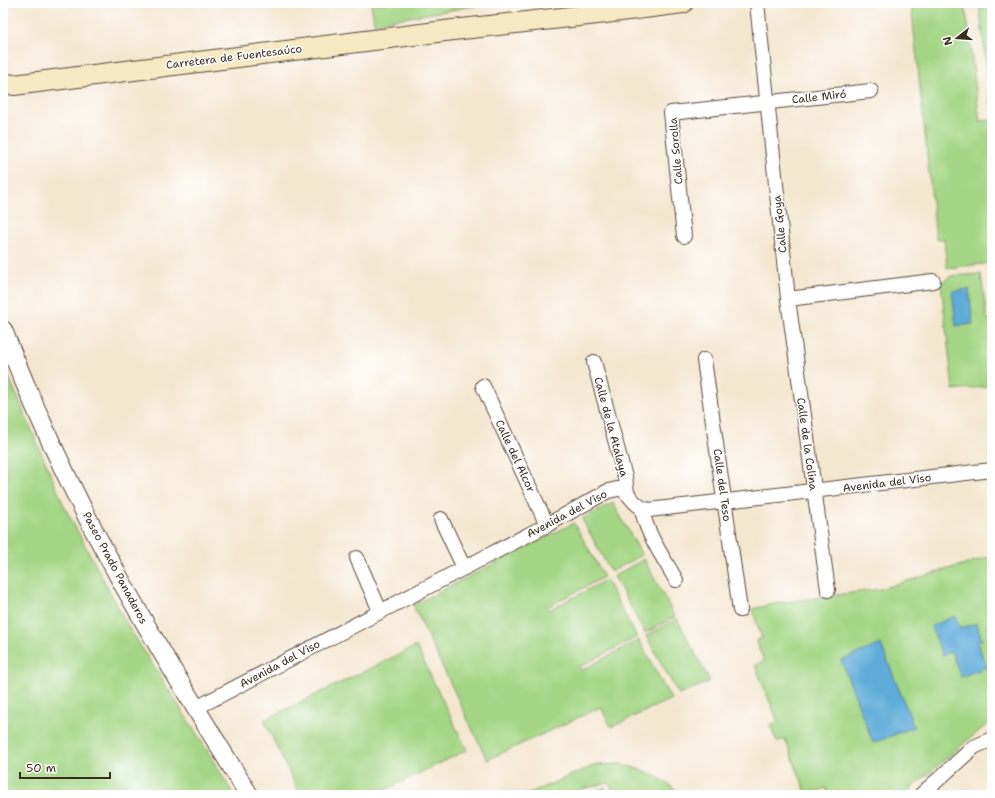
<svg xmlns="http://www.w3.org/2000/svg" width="995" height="798" font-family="'Shantell Sans',sans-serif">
<rect width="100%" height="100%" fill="#fff"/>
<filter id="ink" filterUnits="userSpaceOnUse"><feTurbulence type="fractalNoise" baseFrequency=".025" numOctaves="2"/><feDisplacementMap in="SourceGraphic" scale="8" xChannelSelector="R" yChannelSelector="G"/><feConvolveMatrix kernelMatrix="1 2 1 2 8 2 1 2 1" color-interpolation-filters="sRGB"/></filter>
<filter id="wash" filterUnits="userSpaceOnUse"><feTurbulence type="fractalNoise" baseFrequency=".012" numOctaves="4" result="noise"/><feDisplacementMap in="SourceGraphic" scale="16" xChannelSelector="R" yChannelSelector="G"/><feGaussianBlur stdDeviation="0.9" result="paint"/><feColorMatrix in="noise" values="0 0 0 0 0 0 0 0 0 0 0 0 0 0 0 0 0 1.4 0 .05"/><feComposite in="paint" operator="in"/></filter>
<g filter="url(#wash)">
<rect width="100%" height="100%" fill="#f4e7d0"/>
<g fill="#a4d685" stroke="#708052">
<polygon points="371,3 492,3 374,23"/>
<polygon points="911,3 965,3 980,121 992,120 992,268 991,263 947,268 944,239 936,239"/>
<polygon points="979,3 992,3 992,106 991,105"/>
<polygon points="981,274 987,319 991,319 992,327 992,386 953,390 941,283 951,276"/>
<polygon points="3,363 65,508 128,626 207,750 234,795 3,795"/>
<polygon points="613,503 642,555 611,572 582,519"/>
<polygon points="574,523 604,577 547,607 549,610 606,580 637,637 579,667 582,670 639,640 671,699 611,727 601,707 487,760 413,605"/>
<polygon points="992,556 992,720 903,795 829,795 826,788 807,795 785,739 777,742 770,725 778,722 755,665 764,661 756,640 762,638 752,609 778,603 880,589"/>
<polygon points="644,559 675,617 645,633 614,576"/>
<polygon points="677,619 710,681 679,695 646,636"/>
<polygon points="416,646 467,750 375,795 300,795 264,720"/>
<path d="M 619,764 C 646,770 661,776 681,795 L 615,795 L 609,783 L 585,788 L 570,795 L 525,795 L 595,765 Z"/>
<polygon points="605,787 608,795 587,795"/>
</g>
<g fill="#5facd9" stroke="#4d6b7c">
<polygon points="969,289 973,324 956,326 952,291"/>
<polygon points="955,616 960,629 976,623 982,640 977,642 987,667 961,677 951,652 942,655 931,626"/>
<polygon points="881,644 914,727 873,743 841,660"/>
</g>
</g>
<g filter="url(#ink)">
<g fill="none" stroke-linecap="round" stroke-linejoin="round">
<g stroke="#574639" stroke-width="16">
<g id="minor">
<polyline points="593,3 595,3"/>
<polyline points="757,3 788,299 828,590"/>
<polyline points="684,236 671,113 871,91"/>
<polyline points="788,299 933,281"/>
<polyline points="704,360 740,610"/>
<polyline points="594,362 625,477 627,492"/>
<polyline points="483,386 547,525"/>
<path d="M 642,509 C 646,534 664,558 676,580"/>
<polyline points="441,519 464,568"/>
<polyline points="357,558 380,611"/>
<path d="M 196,708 L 464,568 L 547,525 L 608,491 C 611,491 615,489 618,489 C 630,489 631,507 649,510 L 992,470"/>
<polyline points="921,795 974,747 992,739"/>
</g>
</g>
<g stroke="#574639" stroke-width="20">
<path id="tertiary" d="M 3,330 C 35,410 71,490 113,566 C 155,644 203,720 249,795"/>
</g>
<g stroke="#574639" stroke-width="22">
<polyline id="secondary" points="3,83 14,85 453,30 597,14 683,3"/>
</g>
<use href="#minor" stroke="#fff" stroke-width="14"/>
<use href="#tertiary" stroke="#fff" stroke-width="18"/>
<use href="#secondary" stroke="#f6e9c3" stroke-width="20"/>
</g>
</g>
<g text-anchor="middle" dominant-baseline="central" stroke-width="3" stroke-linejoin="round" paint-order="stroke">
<g font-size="11" fill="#3b2a1e" stroke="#fff">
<text transform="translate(234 57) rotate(-7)">Carretera de Fuentesaúco</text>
<text transform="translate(819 97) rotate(-6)">Calle Miró</text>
<text transform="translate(676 151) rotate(-95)">Calle Sorolla</text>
<text transform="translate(780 224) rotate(-96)">Calle Goya</text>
<text transform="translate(611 427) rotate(75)">Calle de la Atalaya</text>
<text transform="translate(807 444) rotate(82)">Calle de la Colina</text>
<text transform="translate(515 456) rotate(65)">Calle del Alcor</text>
<text transform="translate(887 483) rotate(-7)">Avenida del Viso</text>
<text transform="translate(722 485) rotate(82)">Calle del Teso</text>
<text transform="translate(567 514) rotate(-28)">Avenida del Viso</text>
<text transform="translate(115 568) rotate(62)">Paseo Prado Panaderos</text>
<text transform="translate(280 664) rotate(-28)">Avenida del Viso</text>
</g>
</g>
<rect width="995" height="798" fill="none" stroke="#fff" stroke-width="16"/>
<g transform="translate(957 38) rotate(253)" stroke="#ffffff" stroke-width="3" paint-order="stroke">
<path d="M0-3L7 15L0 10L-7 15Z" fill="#3b2a1e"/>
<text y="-6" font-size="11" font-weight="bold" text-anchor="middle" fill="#3b2a1e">N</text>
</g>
<path d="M20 772v6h90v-6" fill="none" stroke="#3b2a1e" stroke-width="2"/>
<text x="26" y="772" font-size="12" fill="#3b2a1e" stroke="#ffffff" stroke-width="3" paint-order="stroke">50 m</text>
</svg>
